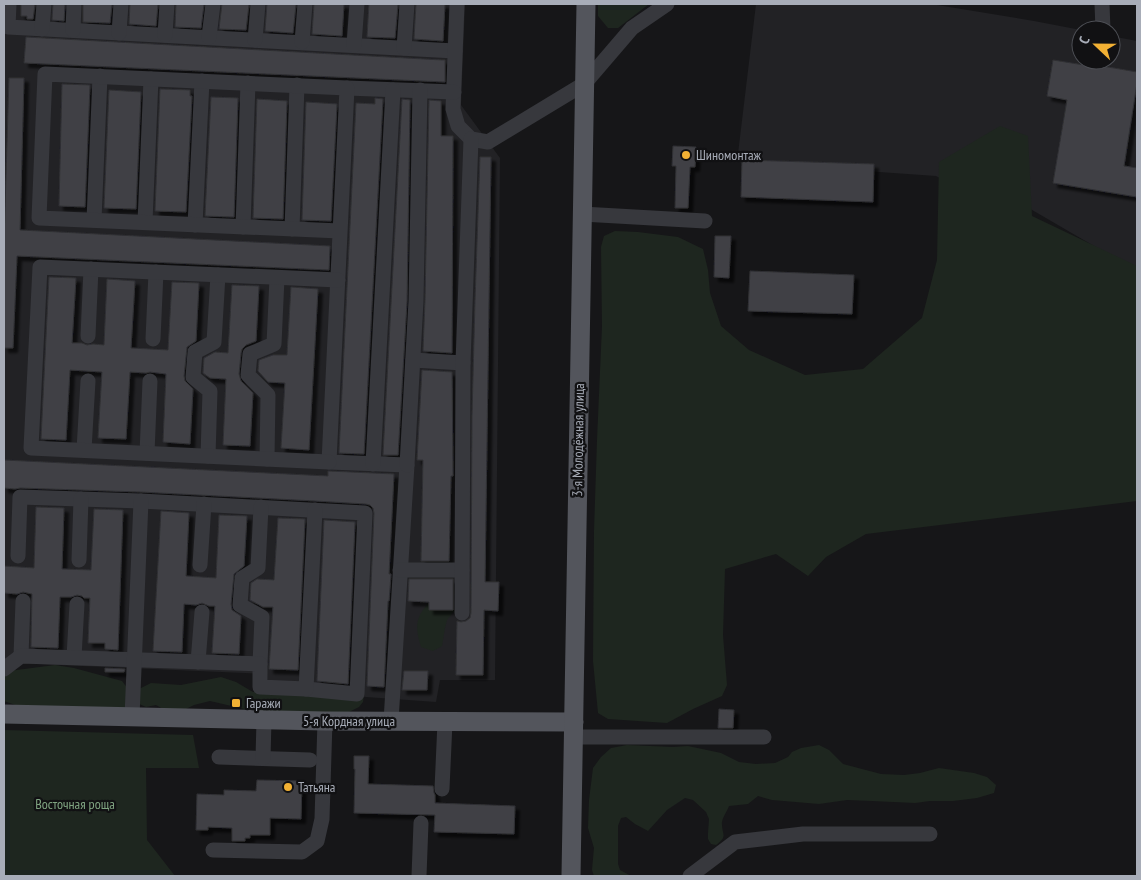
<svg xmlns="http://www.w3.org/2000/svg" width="1141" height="880" font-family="'PT Sans Narrow',sans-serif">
<defs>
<filter id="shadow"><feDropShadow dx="4.5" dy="4.5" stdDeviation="1" flood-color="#0009"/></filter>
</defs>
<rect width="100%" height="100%" fill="#161618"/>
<g fill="#222225">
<polygon points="4,4 465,4 461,105 500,158 495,680 440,680 436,702 268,690 267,674 13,663 4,675"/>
<polygon points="756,4 931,4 1034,21 1081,30 1081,60 1111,60 1111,36 1137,41 1137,271 1027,207 1022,220 936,176 737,162"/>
</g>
<g fill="#1e261f">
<polygon points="598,4 649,4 618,28 608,28 598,16"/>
<polygon points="1000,126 1028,136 1032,216 1137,266 1137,501 866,534 826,557 808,576 776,554 725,569 723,635 727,685 722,696 693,709 667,723 608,719 598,713 593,661 594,531 597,440 602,326 601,247 604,236 615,231 638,232 678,237 703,249 708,270 710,293 721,326 749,350 805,375 863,369 922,318 937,260 939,162"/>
<path d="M 429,602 L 429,610 L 455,610 L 447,620 L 445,628 L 442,646 L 433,651 L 421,647 C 415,625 415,619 429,602 Z"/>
<polygon points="55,665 74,668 122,681 128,689 125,708 21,707 4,701 4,674 9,671"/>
<polygon points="221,677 236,682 253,692 364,695 363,702 359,707 341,716 278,717 210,701 194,705 184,710 167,711 156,705 146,707 137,703 139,689 151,683 181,685"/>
<polygon points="4,730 193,735 199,768 146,768 147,840 175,876 4,876"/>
<path d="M 627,745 L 673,747 L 688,746 L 721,753 L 739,762 L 756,764 L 775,763 L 788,757 L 792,752 L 801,748 L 819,745 L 829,750 L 843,764 L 881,774 L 904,775 L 920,773 L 939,768 L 974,773 L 987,777 L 996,785 L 994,793 L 977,798 L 953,801 L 930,801 L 915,803 L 872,801 L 847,800 L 819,804 L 772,800 L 758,796 L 748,804 L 729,806 C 727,811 723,817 722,822 C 721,834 729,836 716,845 L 711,844 L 708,839 L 708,833 L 709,819 L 706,812 L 693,800 L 685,798 L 667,810 L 648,831 L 635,824 L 626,817 L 621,818 L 618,826 L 618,864 L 620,870 L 631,876 L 594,876 L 592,870 L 594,848 L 588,828 L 589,800 L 593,768 L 601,757 L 611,748 Z"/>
</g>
<g fill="#404145" stroke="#303034" filter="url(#shadow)">
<polygon points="21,4 35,4 33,19 27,19 27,16 21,16"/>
<polygon points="53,4 65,4 64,21 52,20"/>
<polygon points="83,4 112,4 110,23 83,22"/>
<polygon points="130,4 158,4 156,26 129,24"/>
<polygon points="176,4 204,4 201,28 175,27"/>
<polygon points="222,4 249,4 246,30 219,29"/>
<polygon points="267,4 296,4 293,33 265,31"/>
<polygon points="314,4 344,4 342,36 312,34"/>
<polygon points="369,4 398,4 395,38 367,37"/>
<polygon points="416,4 445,4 443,41 414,39"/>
<polygon points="26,37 442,60 445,60 445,82 24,63"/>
<polygon points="1053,60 1102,68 1102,66 1137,72 1137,83 1124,166 1137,168 1137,197 1053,183 1067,100 1047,96"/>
<polygon points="9,78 24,78 20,230 330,246 329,270 17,256 13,348 4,348 4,241"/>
<polygon points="62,84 90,85 85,207 59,206"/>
<polygon points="160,89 190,90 190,96 192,96 186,212 155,211"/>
<polygon points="109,90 141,92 136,209 104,208"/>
<polygon points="211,97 238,98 234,217 205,216"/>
<polygon points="375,98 383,99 364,454 339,453 356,103 375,104"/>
<polygon points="257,99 287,101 283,219 253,218"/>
<polygon points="402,99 410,100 407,301 398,455 383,455"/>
<polygon points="429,100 441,101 441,136 453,136 452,353 423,351 425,301"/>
<polygon points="306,102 337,104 331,221 302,220"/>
<polygon points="673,146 696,147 695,167 690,167 688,208 675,208 676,166 672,166"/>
<polygon points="480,157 491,157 485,582 499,582 498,611 484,610 483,675 456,675 457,621 461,622 466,621 470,618 471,613 472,416 475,301"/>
<polygon points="742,160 874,164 873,202 741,197"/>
<polygon points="715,236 731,236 729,278 714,277"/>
<polygon points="750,271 854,275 852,314 748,311"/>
<polygon points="49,277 76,278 72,343 82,343 87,345 93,344 104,345 107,279 135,281 131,348 168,350 172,282 199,283 196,341 187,347 184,376 185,381 193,389 190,444 163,442 166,374 150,372 146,373 130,372 126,439 98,438 102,372 70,370 66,440 41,439"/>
<polygon points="232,285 259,286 256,341 246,345 242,349 241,353 239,374 241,381 253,393 250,446 223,445 226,379 210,378 203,373 204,358 215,352 228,353"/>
<polygon points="291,287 318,289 309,450 281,448 285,383 268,382 258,371 259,360 273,355 287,355"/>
<polygon points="422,370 452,372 453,476 451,476 449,561 421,561 423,460 417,460"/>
<polygon points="4,460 328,476 328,471 394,474 389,574 391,574 389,601 388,601 384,687 367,686 374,513 373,508 370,505 366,504 316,501 141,492 20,488 15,489 4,488"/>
<polygon points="36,507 64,508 62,569 91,570 94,509 123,510 118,650 105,649 105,643 88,643 90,598 84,598 82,596 77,595 71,597 60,597 58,648 31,647 32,594 23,592 17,594 4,593 4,566 34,568"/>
<polygon points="161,511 189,513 186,576 216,578 219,515 247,516 244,566 234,574 231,604 232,610 241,616 239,654 212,653 215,606 209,606 202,603 196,605 184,604 182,652 153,651"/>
<polygon points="278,518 305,519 298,670 269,669 273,607 263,607 250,600 251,583 257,579 274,580"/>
<polygon points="324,520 355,522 348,684 317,681"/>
<polygon points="409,579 453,579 453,610 429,610 429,602 408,601"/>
<polygon points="105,668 125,669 124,672 105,672"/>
<polygon points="404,671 428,671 427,690 402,690"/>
<polygon points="719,709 734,710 733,728 718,728"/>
<polygon points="354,756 369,756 368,784 433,786 434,793 435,795 435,803 515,806 514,834 434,832 435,815 354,813 355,769 354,769"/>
<polygon points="257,780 302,781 301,819 270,818 270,835 250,835 250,838 245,838 245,841 232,841 232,828 208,827 208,830 196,830 197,794 224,795 224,790 256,791"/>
</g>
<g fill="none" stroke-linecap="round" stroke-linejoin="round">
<g stroke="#37383d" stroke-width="15">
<polyline points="9,4 8,27 455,51"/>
<polyline points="457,4 453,109 458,126 471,139 488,142 584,84 632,28 667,4"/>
<polyline points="1102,4 1103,30"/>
<polyline points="42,29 44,4"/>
<polyline points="73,30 74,4"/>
<polyline points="119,33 121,4"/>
<polyline points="165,35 167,4"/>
<polyline points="209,37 213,4"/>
<polyline points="255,40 258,4"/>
<polyline points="302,42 305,4"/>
<polyline points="354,45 357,4"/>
<polyline points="404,48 407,4"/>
<polyline points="347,88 454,92"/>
<polyline points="582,214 705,221"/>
<polyline points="94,220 100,76"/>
<polyline points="145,222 151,79"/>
<polyline points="195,225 202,81"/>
<polyline points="243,227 248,83"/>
<polyline points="292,229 297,85"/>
<polyline points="340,231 39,218 45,74 347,88 329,462 407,465 391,721"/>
<polyline points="88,336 91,269"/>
<polyline points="153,339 156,272"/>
<polyline points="413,360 463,363"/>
<polyline points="84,450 88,381"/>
<polyline points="147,453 150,381"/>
<polyline points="208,456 210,391 193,377 195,352 214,342 218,275"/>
<polyline points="267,459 268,395 248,375 250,354 274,344 277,278"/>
<polyline points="329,462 31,448 40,267 338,280"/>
<polyline points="373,464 393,90"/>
<polyline points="407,465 416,301 420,90"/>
<polyline points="18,556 20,497 141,501 365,513 357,694 306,689"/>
<polyline points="79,560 81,499"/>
<polyline points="200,565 204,504"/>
<polyline points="400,570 462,570"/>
<polyline points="462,613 463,363 471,139"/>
<polyline points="21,656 23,601"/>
<polyline points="74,657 77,604"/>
<polyline points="198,662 202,612"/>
<polyline points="260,664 262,617 240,605 242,578 258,568 261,507"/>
<polyline points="4,669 21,656 260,664 260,687 306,689 315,510"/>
<polyline points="132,717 141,501"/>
<polyline points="574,737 764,737"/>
<polyline points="219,757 310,760"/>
<polyline points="263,758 264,720"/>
<polyline points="442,789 445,722"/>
<polyline points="213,850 302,852 317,841 322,819 325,721"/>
<polyline points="419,876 421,823"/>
<polyline points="690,876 735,842 803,834 930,834"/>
</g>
<g stroke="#53555c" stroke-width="19">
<polyline points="4,714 325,721 574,722"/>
<polyline points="571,876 586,4"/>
</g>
</g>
<g fill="#f2b134" stroke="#111113" stroke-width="2">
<circle cx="686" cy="155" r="5"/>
<rect x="231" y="698" width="10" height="10" rx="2.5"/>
<circle cx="288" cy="787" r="5"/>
</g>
<g text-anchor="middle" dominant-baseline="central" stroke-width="4.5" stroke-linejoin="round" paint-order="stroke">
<g font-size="14" fill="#a8adb8" stroke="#111113" text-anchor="start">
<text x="696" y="155">Шиномонтаж</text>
<text x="246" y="703">Гаражи</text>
<text x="298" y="787">Татьяна</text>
</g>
<g font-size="14" fill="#a8adb8" stroke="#111113">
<text transform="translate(578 440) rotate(-89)">3-я Молодёжная улица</text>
<text x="349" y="721">5-я Кордная улица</text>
</g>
<g font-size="14" fill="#7fa381" stroke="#111113">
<text x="75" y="804">Восточная роща</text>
</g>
</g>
<rect width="1141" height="880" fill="none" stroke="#a8adb8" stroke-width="10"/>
<g transform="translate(1096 45) rotate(292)"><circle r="24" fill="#111113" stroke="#4d4f55"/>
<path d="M0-4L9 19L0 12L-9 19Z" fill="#f2b134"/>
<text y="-8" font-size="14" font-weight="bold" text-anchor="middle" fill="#a8adb8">С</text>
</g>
</svg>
